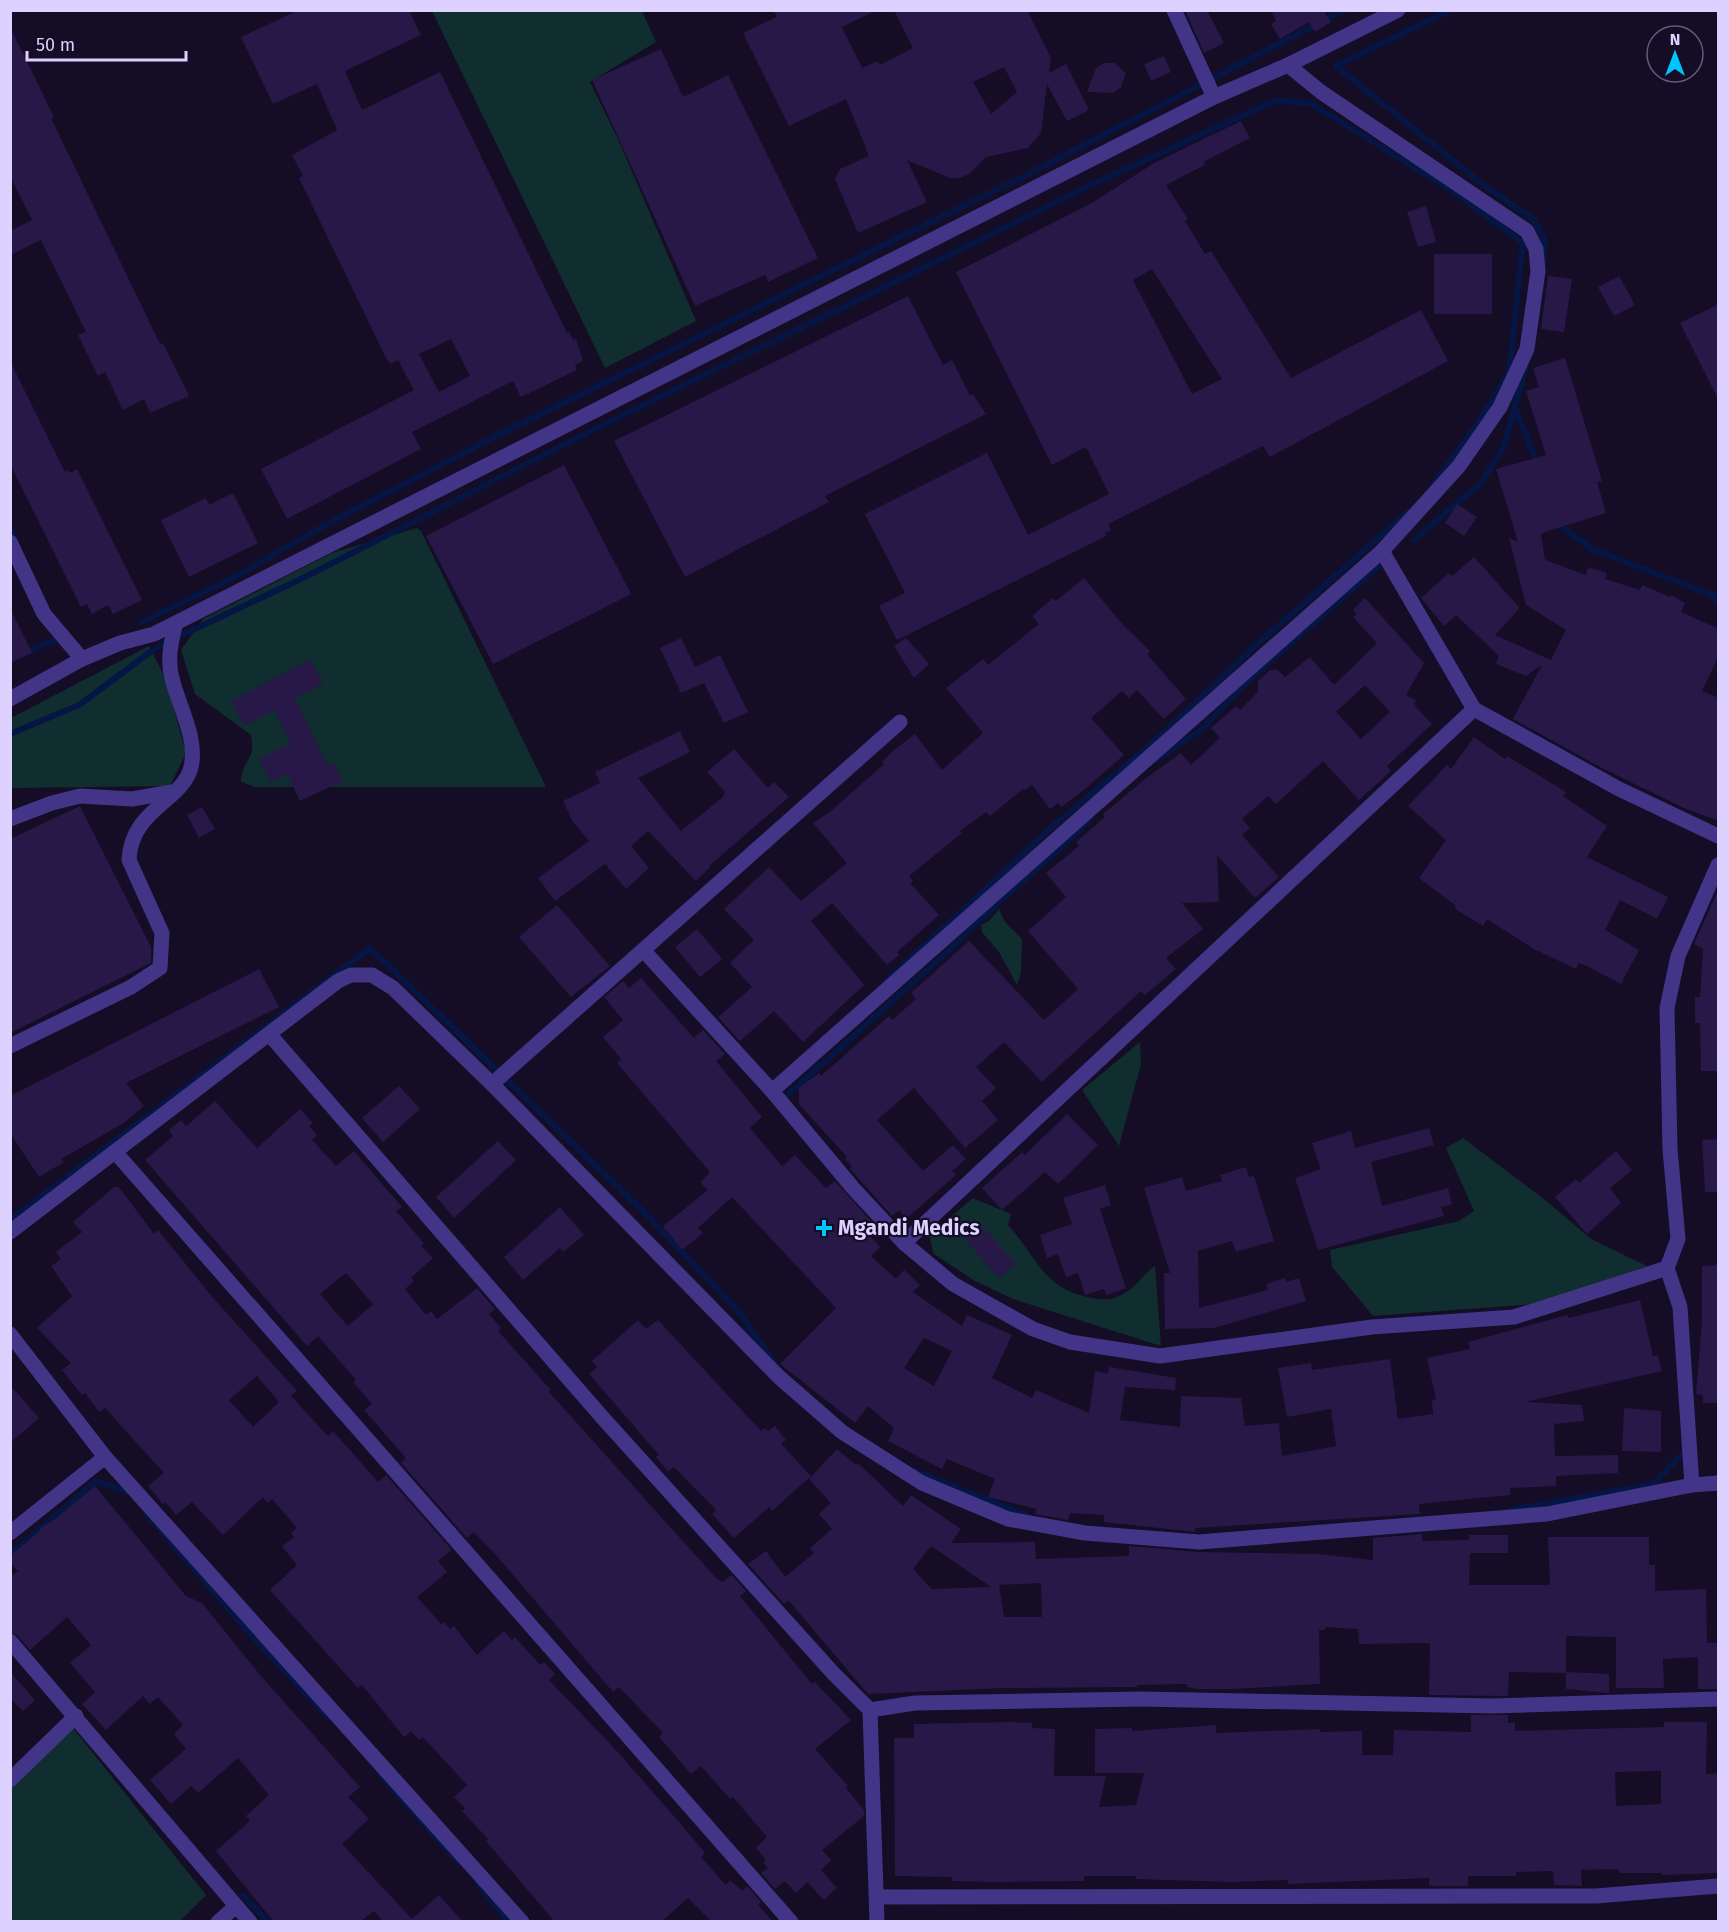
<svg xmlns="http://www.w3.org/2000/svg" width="1729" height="1932" font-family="'Fira Sans',sans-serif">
<rect width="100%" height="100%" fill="#140d25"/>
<g fill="#102d2f">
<polygon points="432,11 642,11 656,42 590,82 619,141 696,321 605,368"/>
<path d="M 417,528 L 421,531 L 546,787 L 255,787 L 241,782 C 241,760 256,763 251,735 L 195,694 L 181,650 L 203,619 L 332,553 Z"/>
<polygon points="149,646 166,680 186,753 170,786 11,788 11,718"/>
<polygon points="999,909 1005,922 1022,939 1021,973 1017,985 999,952 982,932 981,925 989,921"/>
<polygon points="1140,1042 1141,1064 1119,1146 1082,1090"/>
<polygon points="1463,1138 1544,1199 1591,1239 1647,1266 1537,1304 1373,1316 1332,1267 1330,1250 1459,1221 1474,1211 1446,1148"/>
<path d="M 973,1198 L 1011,1214 L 1008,1225 C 1038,1258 1043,1290 1093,1298 C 1107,1301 1117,1299 1128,1291 C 1139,1284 1144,1273 1155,1266 L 1161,1346 L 1013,1299 L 975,1281 L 934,1254 L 929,1236 Z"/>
<polygon points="73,1728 206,1895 180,1921 11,1921 10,1773"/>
</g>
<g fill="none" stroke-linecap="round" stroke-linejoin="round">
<g stroke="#061644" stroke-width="6">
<polyline points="1451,10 1336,66 1481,183 1534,220 1545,241 1543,263"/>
<polyline points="1514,405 1538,465"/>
<polyline points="1557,523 1592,549 1712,595 1718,602"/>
<polyline points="10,528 16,541"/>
<polyline points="1414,540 1481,483 1503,449 1526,367"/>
<polyline points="142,622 240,574 320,528 496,436 1023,177 1344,10"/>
<polyline points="26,653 63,636"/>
<polyline points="10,734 79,705 157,647 305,577 605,424 1089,186 1274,101 1310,103 1451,190 1523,243 1509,372 1478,423 1434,483"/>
<polyline points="1156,760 1202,729 1250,679 1378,567"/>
<polyline points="886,981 1053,826 1156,740 1254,647 1409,511"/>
<path d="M 781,1101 L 958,942 C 999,898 1049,863 1090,819"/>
<polyline points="10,1220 370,948 643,1211 739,1312 774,1363"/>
<polyline points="915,1471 1028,1516"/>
<polyline points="1511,1510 1653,1484 1688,1448"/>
<polyline points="146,1513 251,1635 329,1718"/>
<polyline points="10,1555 96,1481 130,1493"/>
<polyline points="380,1774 459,1863"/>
<polyline points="478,1884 509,1922"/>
<polyline points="243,1895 268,1922"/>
</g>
</g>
<g fill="#271847" fill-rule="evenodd">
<path d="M 299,10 L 409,10 L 421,35 L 345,71 L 362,110 L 440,72 L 567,333 L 569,332 L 573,340 L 576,339 L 583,361 L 575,365 L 577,370 L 521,397 L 513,381 L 412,432 L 421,449 L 287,519 L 261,469 L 414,390 L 398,360 L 390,364 L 385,356 L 299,178 L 303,176 L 292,155 L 337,130 L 317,84 L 273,104 L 241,37 ZM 451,339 L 470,376 L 439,392 L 419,354 Z"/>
<path d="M 773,10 L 877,10 L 842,27 L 862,68 L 878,61 L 880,65 L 913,48 L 894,10 L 1027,10 L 1051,58 L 1049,73 L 1066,64 L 1089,110 L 1067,121 L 1047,84 L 1041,133 L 1028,148 L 986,157 L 969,174 L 960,178 L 950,178 L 907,160 L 927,202 L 858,233 L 835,179 L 840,169 L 869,156 L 846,99 L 789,126 L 743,33 L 777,17 ZM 1004,67 L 1017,92 L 991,114 L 973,82 Z"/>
<polygon points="1185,10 1207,10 1224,43 1204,53"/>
<polygon points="1271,10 1330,10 1325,13 1331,22 1315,32 1309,22 1280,39 1271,24 1276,21"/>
<polygon points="10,27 54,117 51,118 160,344 163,343 189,396 150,413 144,399 123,410 105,372 98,376 78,335 86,332 41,240 10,255 10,231 32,220 10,176"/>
<polygon points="661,49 683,97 728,75 818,258 768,282 765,275 695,306 592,80"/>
<polygon points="1164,56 1171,72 1151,81 1144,64"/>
<polygon points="1104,63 1114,63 1126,73 1121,87 1113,93 1087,92 1096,68"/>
<path d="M 1241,121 L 1250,138 L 1203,162 L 1205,165 L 1166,185 L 1188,219 L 1185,221 L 1205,254 L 1211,251 L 1291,378 L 1421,310 L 1448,361 L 1270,457 L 1263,446 L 1108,524 L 1111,530 L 1105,533 L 1106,536 L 897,640 L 879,606 L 905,593 L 865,514 L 987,453 L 1028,535 L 1109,494 L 1086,447 L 1052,465 L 956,272 L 1092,203 L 1154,163 ZM 1152,269 L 1222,379 L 1192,394 L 1133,280 Z"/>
<polygon points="1426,206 1436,242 1418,247 1407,212"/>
<rect x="1434" y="254" width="58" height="60"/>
<polygon points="1548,276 1572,279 1564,332 1541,329"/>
<polygon points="1619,276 1635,305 1614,316 1598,287"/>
<polygon points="908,296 943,365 952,360 970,396 973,394 986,414 825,496 829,502 685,577 614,441"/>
<polygon points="1719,304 1719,401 1680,323"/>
<polygon points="1565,358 1602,481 1597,482 1606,513 1545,532 1541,535 1545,560 1586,575 1588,567 1607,573 1605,579 1640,590 1642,585 1670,597 1671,595 1685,603 1681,612 1719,629 1719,655 1702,691 1719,698 1719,821 1684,808 1600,767 1513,719 1542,665 1526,676 1496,664 1499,656 1456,615 1444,626 1421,598 1449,573 1452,576 1474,557 1520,608 1495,635 1551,660 1566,630 1526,605 1509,538 1518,542 1496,469 1546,455 1526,391 1539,387 1533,368"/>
<polygon points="10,361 65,472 68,470 70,473 77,469 142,600 113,614 108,605 92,614 87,604 81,607 10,464"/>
<polygon points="564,465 631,594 493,664 426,536"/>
<polygon points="233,493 258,543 189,577 161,520 206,498 209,505"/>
<polygon points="1457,504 1477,517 1464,536 1445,523"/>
<polygon points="1084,578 1124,626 1150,651 1147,654 1186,699 1164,719 1137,690 1129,698 1122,691 1091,718 1124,755 1084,790 1061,807 1058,803 1050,809 1032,785 1025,790 1024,788 990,816 986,812 960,831 962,833 909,876 913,881 910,883 939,915 897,952 899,955 887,965 832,903 811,921 864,985 803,1042 774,1011 740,1041 718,1017 752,987 730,963 754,940 724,909 769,867 801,901 847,863 813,823 831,811 884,764 882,762 894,750 915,734 942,770 983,733 946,688 983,659 988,665 1039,624 1032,616 1053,598 1056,601"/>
<path d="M 1365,598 L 1424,663 L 1406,695 L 1417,701 L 1414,703 L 1416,707 L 1432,724 L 1387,766 L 1391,771 L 1359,800 L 1323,761 L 1276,804 L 1268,796 L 1242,819 L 1250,828 L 1242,835 L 1279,877 L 1255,898 L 1217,855 L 1219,902 L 1182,903 L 1203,929 L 1166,958 L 1176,969 L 1145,995 L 1141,991 L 1042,1082 L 1004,1042 L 976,1067 L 996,1088 L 982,1101 L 998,1120 L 965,1148 L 914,1088 L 877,1120 L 923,1171 L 953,1145 L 966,1159 L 952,1171 L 956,1175 L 906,1219 L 899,1210 L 892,1216 L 850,1169 L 852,1166 L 845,1159 L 847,1157 L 799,1104 L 799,1088 L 819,1073 L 821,1076 L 889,1016 L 892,1020 L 916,999 L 911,993 L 969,941 L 1044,1020 L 1078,989 L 1028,931 L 1066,897 L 1046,873 L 1079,846 L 1076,842 L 1105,817 L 1103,814 L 1149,776 L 1181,753 L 1191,765 L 1220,738 L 1211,728 L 1236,706 L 1240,710 L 1258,692 L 1258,681 L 1270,670 L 1278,670 L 1285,677 L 1310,657 L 1334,685 L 1377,643 L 1353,617 L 1357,614 L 1353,610 ZM 1365,685 L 1390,712 L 1361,739 L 1336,712 Z"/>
<polygon points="10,608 32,653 10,663"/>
<polygon points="681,638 695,667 720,655 748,712 724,723 704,683 681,693 660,648"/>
<polygon points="906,638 929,664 914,678 894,646"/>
<polygon points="310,660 323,684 295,698 327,765 333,762 343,781 300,801 287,774 271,782 259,759 291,743 274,710 244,726 231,701"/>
<polygon points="680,731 690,752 638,778 681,831 723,797 725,792 707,772 734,749 768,788 774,782 789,797 710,865 711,866 696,881 648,831 631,846 649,868 626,889 605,864 555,901 538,878 589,841 573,822 563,801 600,783 595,772"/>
<polygon points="1474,737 1505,759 1507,756 1566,792 1563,796 1607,826 1587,857 1668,897 1657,919 1620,900 1605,930 1639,950 1621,984 1587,966 1579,963 1576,969 1534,949 1487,919 1483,926 1455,909 1456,906 1419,878 1446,840 1408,806 1447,765 1451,769"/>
<polygon points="80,806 151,947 151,963 10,1033 10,839"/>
<polygon points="202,807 215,829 199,838 187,815"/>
<polygon points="1719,888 1719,1071 1701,1071 1700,1023 1695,1023 1695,997 1700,997 1703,949 1694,944"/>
<polygon points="557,905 610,966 571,997 519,937"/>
<polygon points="697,929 722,959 700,977 675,947"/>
<polygon points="259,969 279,1007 126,1083 144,1106 122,1124 61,1159 64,1162 39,1177 10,1133 10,1096"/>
<path d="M 641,978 L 694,1038 L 703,1030 L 725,1054 L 716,1061 L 762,1117 L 750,1128 L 782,1166 L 795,1155 L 826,1188 L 835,1181 L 878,1229 L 870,1236 L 880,1247 L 871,1256 L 896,1279 L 904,1270 L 920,1285 L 913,1292 L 962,1326 L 967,1315 L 1012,1335 L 992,1378 L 1032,1398 L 1036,1390 L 1089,1413 L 1095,1371 L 1108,1373 L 1109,1367 L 1176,1378 L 1175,1390 L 1125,1387 L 1120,1420 L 1180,1427 L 1181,1396 L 1241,1398 L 1245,1426 L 1279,1423 L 1282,1456 L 1336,1446 L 1331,1409 L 1287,1417 L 1278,1368 L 1311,1363 L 1312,1370 L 1390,1359 L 1398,1419 L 1433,1414 L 1432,1400 L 1436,1399 L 1427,1358 L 1470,1349 L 1468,1342 L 1567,1315 L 1569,1318 L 1640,1300 L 1653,1356 L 1658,1355 L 1662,1371 L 1525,1402 L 1582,1405 L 1584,1421 L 1554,1424 L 1555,1456 L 1618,1455 L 1618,1473 L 1556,1476 L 1556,1486 L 1510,1488 L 1510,1495 L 1419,1504 L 1420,1514 L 1195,1528 L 1195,1532 L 1104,1522 L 1104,1515 L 1070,1513 L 1068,1520 L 1035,1514 L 1037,1509 L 988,1497 L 995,1479 L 947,1459 L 942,1469 L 888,1441 L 894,1428 L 868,1406 L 855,1423 L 780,1364 L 836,1308 L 732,1197 L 698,1228 L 703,1233 L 682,1250 L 663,1226 L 708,1190 L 700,1182 L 710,1172 L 617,1063 L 621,1059 L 603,1037 L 623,1020 L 604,997 L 623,981 L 629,988 ZM 924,1338 L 952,1351 L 934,1386 L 904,1368 Z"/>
<polygon points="399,1086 420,1109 383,1142 362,1118"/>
<path d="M 215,1101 L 257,1148 L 300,1109 L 313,1123 L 309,1126 L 317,1135 L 312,1140 L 336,1166 L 354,1151 L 402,1207 L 396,1211 L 424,1243 L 421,1246 L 433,1258 L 411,1278 L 414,1281 L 405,1289 L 426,1315 L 431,1311 L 437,1319 L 477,1288 L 495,1309 L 489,1314 L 501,1328 L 498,1331 L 551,1390 L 549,1392 L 716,1578 L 722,1582 L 732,1575 L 746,1591 L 740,1596 L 812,1684 L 815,1682 L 851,1720 L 815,1749 L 848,1786 L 846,1788 L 864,1810 L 864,1816 L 822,1850 L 831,1860 L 821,1870 L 837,1888 L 824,1900 L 807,1882 L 796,1893 L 785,1881 L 775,1889 L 761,1873 L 768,1868 L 763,1863 L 766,1860 L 756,1848 L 767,1837 L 733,1797 L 730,1799 L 701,1766 L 691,1774 L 659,1737 L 663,1733 L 619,1687 L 613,1692 L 496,1555 L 474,1532 L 467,1538 L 401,1463 L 406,1458 L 364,1410 L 372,1404 L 353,1382 L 356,1380 L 318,1336 L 307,1346 L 145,1160 L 173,1136 L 169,1130 L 181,1120 L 186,1126 ZM 346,1273 L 373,1304 L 348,1326 L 320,1294 Z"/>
<polygon points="1067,1114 1098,1145 1058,1184 1045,1172 1002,1210 982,1188 1022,1152 1025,1155"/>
<polygon points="1429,1128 1434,1145 1371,1162 1382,1206 1448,1188 1452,1204 1441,1207 1444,1216 1318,1250 1295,1178 1321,1169 1312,1143 1351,1131 1355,1148"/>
<polygon points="1719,1139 1719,1192 1705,1192 1702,1140"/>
<polygon points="498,1141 516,1160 454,1218 436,1197"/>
<polygon points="1616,1151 1632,1170 1610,1188 1621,1203 1587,1234 1555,1197 1576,1179 1579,1183"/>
<polygon points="1246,1167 1249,1177 1254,1176 1274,1241 1236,1252 1232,1241 1198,1251 1199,1308 1268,1290 1266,1284 1285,1278 1286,1282 1299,1278 1306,1301 1214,1328 1165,1329 1164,1273 1170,1273 1144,1188 1182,1177 1186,1191 1222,1181 1220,1175"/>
<polygon points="1105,1185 1111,1205 1100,1209 1126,1288 1107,1295 1104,1289 1085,1295 1078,1273 1066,1277 1058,1254 1047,1258 1040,1235 1072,1224 1063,1198"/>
<path d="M 114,1187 L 119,1187 L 154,1234 L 158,1230 L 214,1299 L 297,1391 L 291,1396 L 328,1436 L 333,1431 L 378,1482 L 386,1475 L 452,1550 L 438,1561 L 447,1572 L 417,1597 L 441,1624 L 444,1622 L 450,1629 L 454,1626 L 477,1655 L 504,1631 L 512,1640 L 515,1637 L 540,1665 L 544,1662 L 555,1674 L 549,1680 L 616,1750 L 686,1830 L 705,1853 L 701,1857 L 726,1885 L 730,1880 L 742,1891 L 747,1886 L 761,1902 L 758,1905 L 773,1922 L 712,1922 L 688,1898 L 661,1922 L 555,1922 L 486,1841 L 488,1839 L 462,1811 L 465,1808 L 454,1797 L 467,1785 L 423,1737 L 419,1740 L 411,1731 L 404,1737 L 362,1685 L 358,1688 L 270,1590 L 297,1565 L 282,1546 L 294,1537 L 291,1533 L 297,1528 L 272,1499 L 267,1503 L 263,1497 L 223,1535 L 192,1502 L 176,1515 L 165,1502 L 163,1504 L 148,1486 L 164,1473 L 105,1408 L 99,1412 L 85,1393 L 82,1395 L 62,1370 L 71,1363 L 37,1328 L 72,1296 L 51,1266 L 61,1259 L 56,1252 L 82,1232 L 73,1222 ZM 257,1376 L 279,1402 L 253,1427 L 229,1400 Z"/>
<polygon points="560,1207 584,1235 563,1252 560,1248 523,1280 504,1257"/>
<polygon points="978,1221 1016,1264 999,1278 962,1236"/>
<polygon points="1719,1265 1719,1403 1703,1403 1703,1395 1696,1394 1702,1321 1702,1266"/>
<polygon points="638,1320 646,1329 658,1320 761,1431 765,1428 768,1431 775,1426 786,1440 781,1444 811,1476 772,1511 769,1507 734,1538 712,1514 716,1510 674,1467 668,1472 656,1457 659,1455 589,1374 597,1367 592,1361"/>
<polygon points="10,1385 39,1418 10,1443"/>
<polygon points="1624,1408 1661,1411 1661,1452 1622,1451"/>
<path d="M 837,1449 L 856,1465 L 858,1463 L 903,1506 L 911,1495 L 961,1529 L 951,1543 L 1035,1542 L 1036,1559 L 1129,1556 L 1129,1546 L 1198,1552 L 1317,1554 L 1373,1560 L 1373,1538 L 1422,1534 L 1422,1541 L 1469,1540 L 1469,1535 L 1508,1535 L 1508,1553 L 1470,1553 L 1469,1585 L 1550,1585 L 1548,1537 L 1649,1537 L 1649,1565 L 1655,1565 L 1655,1591 L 1706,1589 L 1707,1643 L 1719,1643 L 1719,1689 L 1698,1689 L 1698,1657 L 1663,1659 L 1664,1688 L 1616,1688 L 1616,1637 L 1566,1636 L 1566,1673 L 1509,1672 L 1508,1696 L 1429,1695 L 1430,1643 L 1359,1644 L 1358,1629 L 1325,1627 L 1325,1630 L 1319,1630 L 1320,1684 L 1231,1689 L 1198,1689 L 1187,1687 L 1187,1684 L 1137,1685 L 1137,1687 L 1003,1688 L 868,1694 L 789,1601 L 784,1604 L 748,1564 L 766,1551 L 785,1577 L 814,1553 L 810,1548 L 832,1529 L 819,1514 L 831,1503 L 809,1479 ZM 931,1546 L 991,1587 L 932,1589 L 913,1569 ZM 1041,1583 L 1042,1617 L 1004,1617 L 999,1585 Z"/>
<polygon points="95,1486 186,1596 202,1603 260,1675 360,1787 348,1797 369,1819 342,1844 412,1919 439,1895 463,1922 384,1922 374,1911 360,1922 274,1922 216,1851 250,1821 246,1816 269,1795 238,1758 198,1793 191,1786 171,1804 150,1780 186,1749 174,1734 183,1725 158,1697 150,1704 143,1696 106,1730 82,1704 95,1692 70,1663 91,1645 67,1617 30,1650 17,1635 10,1632 10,1577 18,1571 10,1563 10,1556 41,1530 40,1528 54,1520"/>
<polygon points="10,1672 35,1700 23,1711 10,1698"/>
<polygon points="1566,1672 1609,1674 1609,1693 1566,1689"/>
<path d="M 1471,1715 L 1508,1715 L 1508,1723 L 1515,1723 L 1515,1731 L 1664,1727 L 1664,1722 L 1707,1722 L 1706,1774 L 1719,1773 L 1719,1873 L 1662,1875 L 1662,1873 L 1619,1873 L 1619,1869 L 1581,1870 L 1582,1886 L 1554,1885 L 1553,1871 L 1516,1872 L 1516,1876 L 1468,1876 L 1468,1886 L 1429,1886 L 1429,1878 L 1288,1884 L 1288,1880 L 1232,1882 L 1136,1879 L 1136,1876 L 1084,1876 L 1084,1881 L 994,1882 L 952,1881 L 952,1877 L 895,1876 L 894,1738 L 914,1738 L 914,1724 L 1012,1722 L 1032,1723 L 1032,1728 L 1055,1729 L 1054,1776 L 1106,1776 L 1099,1807 L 1136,1805 L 1144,1773 L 1095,1773 L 1095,1729 L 1132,1728 L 1132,1731 L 1216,1725 L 1216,1733 L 1320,1729 L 1320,1732 L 1362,1731 L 1362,1755 L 1393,1755 L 1394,1730 L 1471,1732 ZM 1661,1771 L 1661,1804 L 1616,1806 L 1615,1772 Z"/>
</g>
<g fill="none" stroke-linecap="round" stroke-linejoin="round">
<g stroke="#423587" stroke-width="15">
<polyline points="1174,10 1214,97"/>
<polyline points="10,542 44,614 82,659"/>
<polyline points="1382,551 1474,709 1619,789 1718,836"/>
<polyline points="10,699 82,659 120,643 154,634 1214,97 1288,65 1398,10"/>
<polyline points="10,819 52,803 80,796 132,799 172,792"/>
<polyline points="644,951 772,1091 853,1188 904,1243 953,1284 1033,1329 1070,1342 1160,1356 1372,1327 1514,1317 1667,1268"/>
<polyline points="270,1035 602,1417 833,1673 870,1710 877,1922"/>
<path d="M 10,1046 L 131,987 L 160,968 L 162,933 L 129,860 C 131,809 183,801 191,767 C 198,738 178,705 172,678 C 167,661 171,640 176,623"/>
<polyline points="492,1084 900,722"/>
<polyline points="772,1091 1382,551 1459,466 1500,407 1527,349 1538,271 1536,249 1527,231 1321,92 1288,65"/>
<polyline points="116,1153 791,1922"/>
<polyline points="10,1232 338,981 351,975 372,975 393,988 492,1084 779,1377 842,1432 922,1483 1008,1519 1085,1533 1199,1542 1547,1514 1692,1485 1718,1483"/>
<polyline points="904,1243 1474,709"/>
<polyline points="10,1334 105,1457 522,1922"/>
<polyline points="1692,1485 1680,1307 1667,1268 1678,1239 1670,1149 1667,1008 1678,956 1718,865"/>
<polyline points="10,1533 105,1457"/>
<polyline points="10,1641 250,1922"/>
<polyline points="870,1710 915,1703 1140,1699 1492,1706 1718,1699"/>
<polyline points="10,1780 76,1716"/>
<polyline points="877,1897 1596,1896 1718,1886"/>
<polyline points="218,1922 236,1906"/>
</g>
</g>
<path fill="#00c4fc" stroke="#140d25" stroke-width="2" d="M821 1219h6v6h6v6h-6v6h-6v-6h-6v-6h6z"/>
<g text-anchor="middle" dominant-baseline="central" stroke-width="4.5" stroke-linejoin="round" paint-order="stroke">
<g font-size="21" font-weight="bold" fill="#dcd1ff" stroke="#140d25" text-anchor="start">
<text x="838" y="1228">Mgandi Medics</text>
</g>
</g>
<rect width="1729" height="1932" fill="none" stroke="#dcd1ff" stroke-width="24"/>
<g transform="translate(1675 54)"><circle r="28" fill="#140d25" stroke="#645b7c" stroke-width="1.5"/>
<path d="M0-4.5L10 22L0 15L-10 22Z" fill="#00c4fc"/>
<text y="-9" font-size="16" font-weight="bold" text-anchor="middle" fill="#dcd1ff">N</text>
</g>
<path d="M27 51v9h159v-9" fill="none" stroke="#dcd1ff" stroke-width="3"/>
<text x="36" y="51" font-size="18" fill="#dcd1ff" stroke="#140d25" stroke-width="4.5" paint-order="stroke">50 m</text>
</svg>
